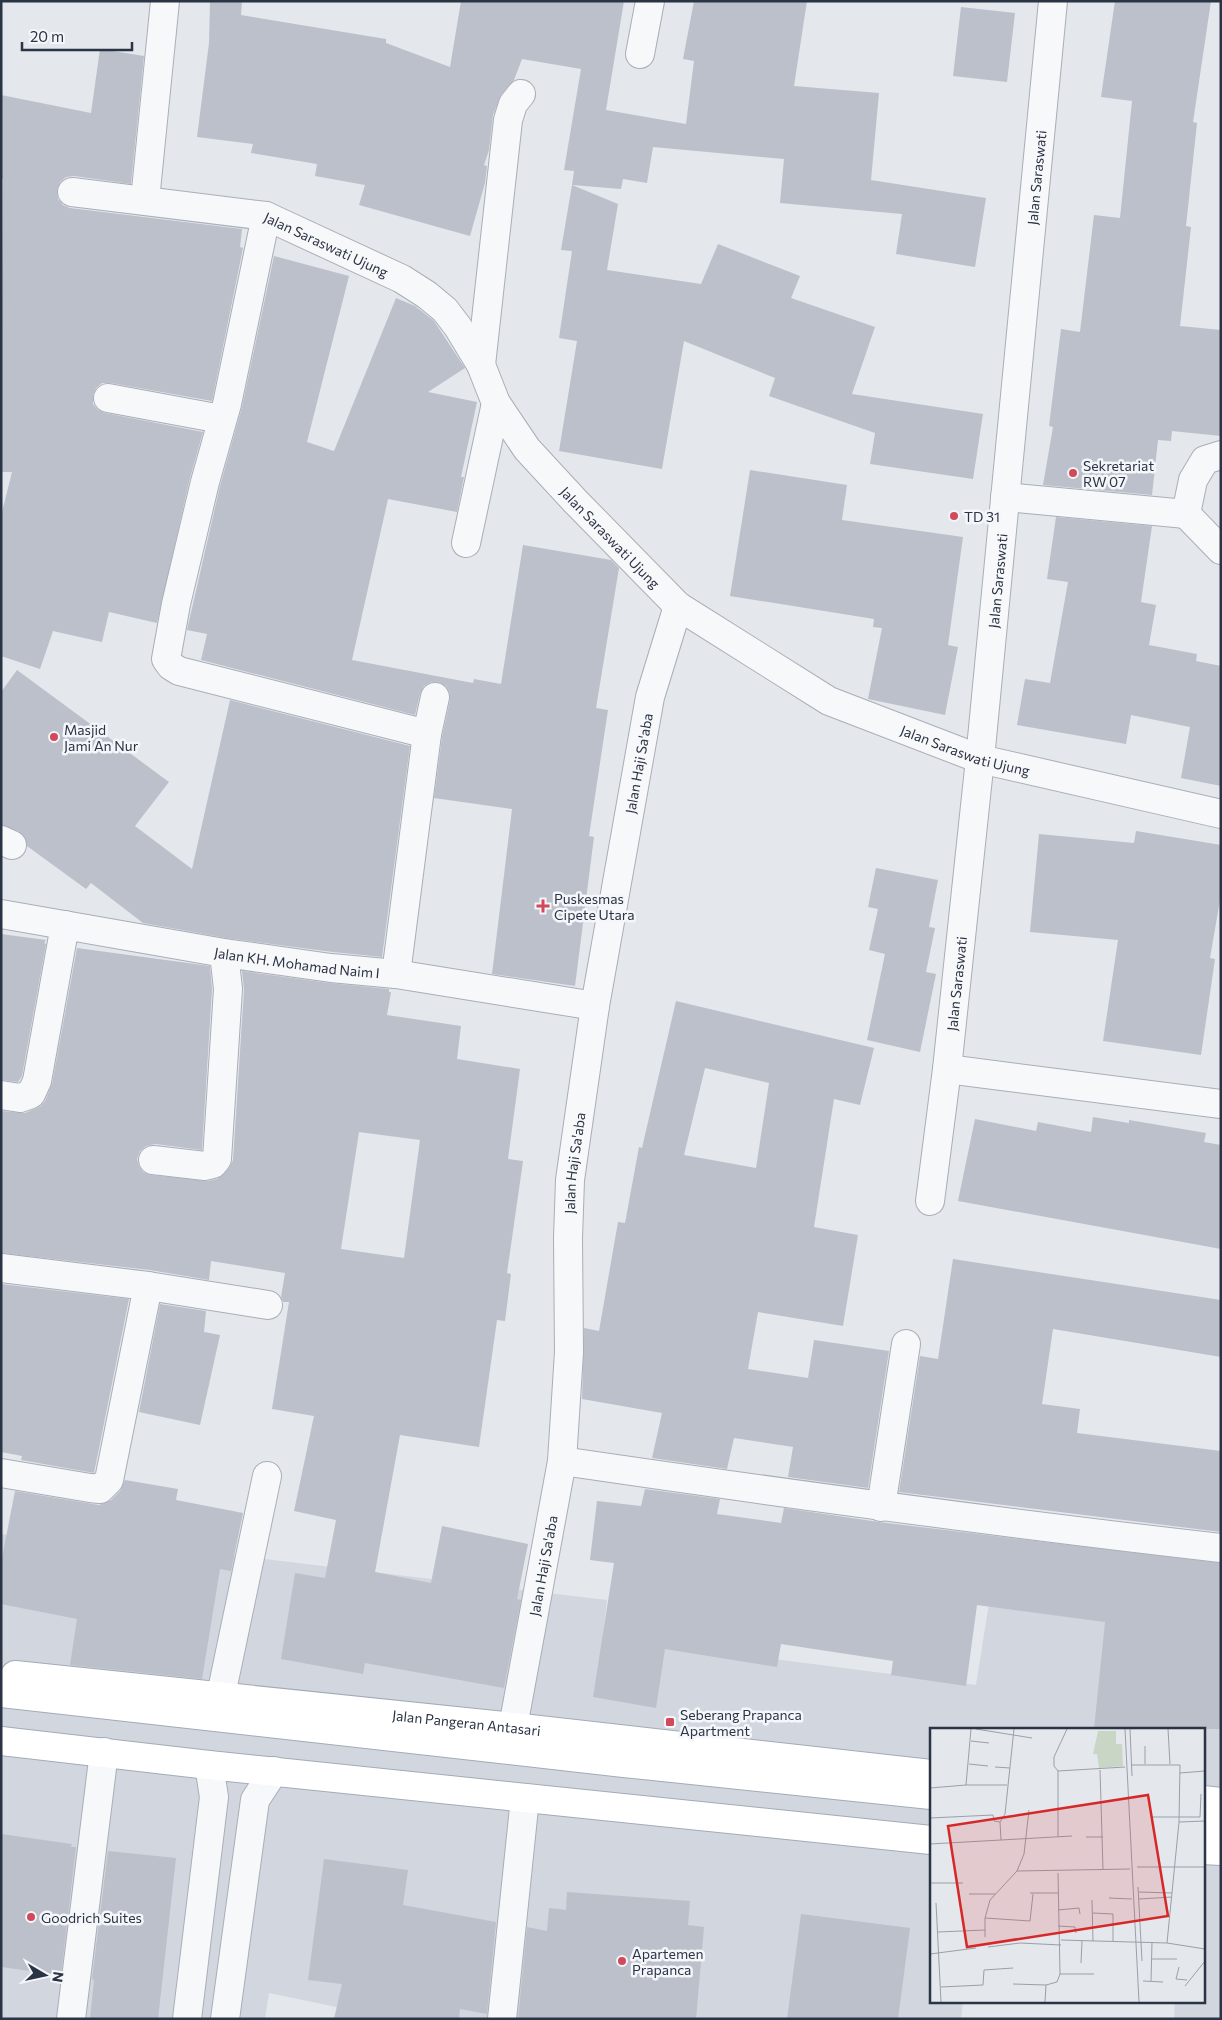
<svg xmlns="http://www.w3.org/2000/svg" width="1222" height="2020" font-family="Commissioner,sans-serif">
<rect width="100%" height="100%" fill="#e4e7ec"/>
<polygon fill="#d2d6de" points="1,1534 39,1539 114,1541 607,1600 603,1637 976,1685 999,1540 1221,1568 1221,2019 1174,2019 1175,2001 1203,2001 1203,1729 931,1729 931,2001 963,2001 961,2019 394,2019 269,1993 265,2019 1,2019"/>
<g fill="#bbc0ca" fill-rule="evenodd">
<polygon points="210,1 242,1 241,15 386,39 386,43 450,67 461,1 624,1 606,110 686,124 694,61 683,59 694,1 807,1 794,86 879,93 871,180 986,198 975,267 896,254 902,214 780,203 784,159 653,147 647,183 623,179 621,189 572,185 574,171 564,170 581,69 522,59 514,80 501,95 493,115 489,150 484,165 487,166 485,183 470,236 359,205 365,185 315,176 317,164 251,153 253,144 197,137 209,43"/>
<polygon points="1115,1 1211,1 1193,122 1197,123 1186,226 1191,227 1180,326 1221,330 1221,436 1172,431 1171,441 1158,440 1152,495 1043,485 1053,427 1049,426 1061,329 1080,332 1094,215 1120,218 1132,101 1101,97"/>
<polygon points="961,7 1015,13 1007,82 953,76"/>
<polygon points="100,49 144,56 131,184 74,176 66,177 60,182 57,190 58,199 63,205 70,208 242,229 240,247 243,248 212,401 111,383 102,383 96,388 93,395 93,404 98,410 105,413 203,432 190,478 157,623 109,612 102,642 53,631 40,669 1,656 1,516 12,472 1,472 3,179 1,178 1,95 91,113"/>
<polygon points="572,185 618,204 607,270 701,284 718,244 800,276 791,298 875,327 852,394 983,414 973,479 870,464 875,433 769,396 775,378 684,341 662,469 559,451 577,341 559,338 572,251 561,250"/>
<polygon points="274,256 349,276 307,442 334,451 396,298 415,306 434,321 465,368 428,392 477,402 461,477 464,477 457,512 388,499 352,660 473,683 474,679 501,684 523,545 611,560 619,568 596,708 608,710 589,836 594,837 575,986 492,974 512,809 434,798 442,737 450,700 450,693 446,686 438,682 431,682 424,686 420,694 415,715 201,660 207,634 187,630 220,486 242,407"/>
<polygon points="750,470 847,485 842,520 963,537 948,645 958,647 945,715 868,699 882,628 873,627 874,619 730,596"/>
<polygon points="1056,517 1152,526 1141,602 1156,605 1149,645 1197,654 1196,661 1221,666 1221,786 1181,778 1190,727 1131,715 1126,744 1017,725 1025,679 1050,683 1068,582 1047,579"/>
<polygon points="17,670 169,782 135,826 192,869 230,700 410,746 382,957 333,952 226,938 143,923 91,883 86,889 27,846 24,836 18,831 1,825 1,692"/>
<polygon points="1136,831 1221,845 1221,894 1210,958 1215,959 1201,1055 1103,1041 1118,940 1030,932 1039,834 1134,843"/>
<polygon points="876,868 938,880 929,927 935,928 926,972 936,974 920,1052 867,1040 885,954 869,950 878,909 868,907"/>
<polygon points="1,934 46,940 44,943 46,944 22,1076 18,1082 1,1080"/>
<path d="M 77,948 L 210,966 L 212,989 L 202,1150 L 155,1144 L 146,1146 L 140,1151 L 137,1159 L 139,1166 L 143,1172 L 151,1175 L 208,1181 L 217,1179 L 229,1168 L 233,1160 L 244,990 L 242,971 L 329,983 L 389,989 L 389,992 L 391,992 L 387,1015 L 461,1026 L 457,1059 L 520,1069 L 508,1159 L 523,1161 L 507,1273 L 511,1274 L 505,1321 L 497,1320 L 479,1447 L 400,1435 L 375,1572 L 431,1583 L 442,1526 L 528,1544 L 517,1599 L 521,1600 L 504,1688 L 365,1663 L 363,1674 L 281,1659 L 295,1573 L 325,1578 L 336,1520 L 294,1511 L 314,1416 L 272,1409 L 289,1302 L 283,1302 L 281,1297 L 285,1273 L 211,1261 L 209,1280 L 150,1270 L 1,1253 L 1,1111 L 25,1113 L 41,1106 L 45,1101 L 52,1084 ZM 359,1132 L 420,1140 L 404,1258 L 341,1249 Z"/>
<path d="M 676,1001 L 874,1048 L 860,1105 L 834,1099 L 814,1227 L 858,1235 L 843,1326 L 758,1312 L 748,1369 L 808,1378 L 814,1340 L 889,1351 L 868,1488 L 788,1477 L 793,1447 L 734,1438 L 727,1469 L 652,1458 L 662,1413 L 582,1399 L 584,1328 L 599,1331 L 618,1222 L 625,1223 L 639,1147 L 642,1148 ZM 705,1068 L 769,1083 L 756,1168 L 684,1155 Z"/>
<polygon points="1093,1117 1129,1123 1129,1120 1206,1133 1204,1142 1221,1145 1221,1249 958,1201 975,1119 1036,1131 1038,1122 1091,1132"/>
<polygon points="953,1259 1221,1300 1221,1357 1053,1329 1042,1404 1080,1409 1077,1433 1221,1451 1221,1532 899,1492 920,1356 938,1359"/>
<polygon points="1,1284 129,1299 94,1473 21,1460 22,1456 1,1452"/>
<polygon points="160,1304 206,1311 204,1332 220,1335 200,1425 139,1412"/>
<polygon points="125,1480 178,1489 176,1500 243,1513 231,1571 220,1569 202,1679 70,1665 77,1619 1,1604 1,1563 15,1491 99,1505 111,1500 120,1491"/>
<polygon points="645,1489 720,1499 717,1514 781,1523 784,1508 879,1522 1221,1563 1221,1729 1094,1729 1105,1622 977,1605 966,1686 891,1675 893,1661 781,1644 777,1667 665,1649 656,1708 593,1697 614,1563 590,1560 597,1501 641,1506"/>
<polygon points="1,1834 72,1844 71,1847 76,1847 61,1975 1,1967"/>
<polygon points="108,1851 176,1858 158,2019 90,2019 94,1980 92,1979"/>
<polygon points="324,1859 408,1870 403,1905 496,1922 487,2014 460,2009 459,2019 334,2019 342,1984 308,1980"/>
<polygon points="567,1892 690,1901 688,1925 704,1927 696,2019 518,2019 527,1927 547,1931 549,1908 566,1910"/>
<polygon points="801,1914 910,1928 898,2019 787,2019"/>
</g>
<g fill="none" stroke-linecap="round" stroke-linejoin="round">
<g stroke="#a9aeb7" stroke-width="30">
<g id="minor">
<polyline points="640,54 650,1"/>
<path id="s1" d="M 72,192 L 266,216 L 402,279 L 427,295 L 445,310 L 458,327 L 481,365 L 496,403 L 527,449 L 575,501 L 678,606 L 829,701 L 980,759 L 1221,814"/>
<polyline points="145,200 165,1"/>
<polyline points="266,216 227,404 205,482 176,604 166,659 171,666 179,671 427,734"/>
<polyline points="481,365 508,120 513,104 521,94"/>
<polyline points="108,398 221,419"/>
<polyline points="1005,497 1186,514 1193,480 1205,460 1221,455"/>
<polyline points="1186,514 1221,550"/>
<polyline points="466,543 496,403"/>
<polyline points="1,840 12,845"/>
<path id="s2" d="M 1,914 L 224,953 L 331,968 L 396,974 L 595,1006"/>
<polyline points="396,974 427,734 435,697"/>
<polyline points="947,1069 1221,1104"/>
<polyline points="1,1095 20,1098 31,1094 37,1081 65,925"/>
<polyline points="153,1160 205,1166 213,1164 217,1159 228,989 224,953"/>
<path id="s3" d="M 930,1201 L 947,1069 L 980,759 L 1053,1"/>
<polyline points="1,1268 148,1286 268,1305"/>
<path d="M 562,1461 C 781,1493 1001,1523 1221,1548"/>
<polyline points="1,1473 90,1488 100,1489 109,1480 148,1286"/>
<polyline points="881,1507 906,1344"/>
<polyline points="221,1695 267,1476"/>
<path id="s4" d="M 513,1727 L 562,1461 L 569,1352 L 568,1238 L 570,1180 L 595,1006 L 650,697 L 678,606"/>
<polyline points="71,2019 104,1752"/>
<polyline points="187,2019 214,1797 209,1765"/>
<polyline points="225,2019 255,1800 274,1771"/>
<polyline points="502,2019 525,1798"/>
</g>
</g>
<g stroke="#a3abb8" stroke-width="30">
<g id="major">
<path id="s5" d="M 15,1675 L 513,1727 L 931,1774"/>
<polyline points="1,1693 624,1763 931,1795"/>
<polyline points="1,1741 209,1765 931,1840"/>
<polyline points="1203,1800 1221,1802"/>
<polyline points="1203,1822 1221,1824"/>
<polyline points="1203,1850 1221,1851"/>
</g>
</g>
<use href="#minor" stroke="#f7f8fa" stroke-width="28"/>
<use href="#major" stroke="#fff" stroke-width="28"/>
</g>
<g fill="#d1495b" stroke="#f4f6f9" stroke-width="2">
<circle cx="1073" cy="473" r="5"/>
<circle cx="954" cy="516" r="5"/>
<circle cx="54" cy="737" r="5"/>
<path d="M540.5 898.5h5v5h5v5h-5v5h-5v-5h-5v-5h5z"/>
<rect x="665" y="1717" width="10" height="10" rx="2.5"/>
<circle cx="31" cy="1917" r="5"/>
<circle cx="622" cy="1961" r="5"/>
</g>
<g text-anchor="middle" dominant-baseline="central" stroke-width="5" stroke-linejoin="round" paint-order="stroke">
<g font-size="14" fill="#2b3445" stroke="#f4f6f9">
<text stroke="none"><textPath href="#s3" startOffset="1029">Jalan Saraswati</textPath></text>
<text stroke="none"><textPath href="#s1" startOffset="262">Jalan Saraswati Ujung</textPath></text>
<text stroke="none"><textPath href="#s1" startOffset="682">Jalan Saraswati Ujung</textPath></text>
<text stroke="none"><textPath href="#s3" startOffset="624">Jalan Saraswati</textPath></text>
<text stroke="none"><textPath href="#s1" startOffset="1102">Jalan Saraswati Ujung</textPath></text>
<text stroke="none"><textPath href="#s4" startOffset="974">Jalan Haji Sa'aba</textPath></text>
<text stroke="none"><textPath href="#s2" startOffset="300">Jalan KH. Mohamad Naim I</textPath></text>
<text stroke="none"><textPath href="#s3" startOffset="219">Jalan Saraswati</textPath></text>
<text stroke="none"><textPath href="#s4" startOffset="569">Jalan Haji Sa'aba</textPath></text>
<text stroke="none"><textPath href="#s4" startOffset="164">Jalan Haji Sa'aba</textPath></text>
<text stroke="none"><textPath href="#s5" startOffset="454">Jalan Pangeran Antasari</textPath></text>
</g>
<g font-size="14" fill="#2b3445" stroke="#f4f6f9" text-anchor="start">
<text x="1083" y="465">Sekretariat<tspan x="1083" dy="16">RW 07</tspan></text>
<text x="964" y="516">TD 31</text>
<text x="64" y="729">Masjid<tspan x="64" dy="16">Jami An Nur</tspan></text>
<text x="554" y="898">Puskesmas<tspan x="554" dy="16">Cipete Utara</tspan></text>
<text x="680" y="1714">Seberang Prapanca<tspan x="680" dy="16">Apartment</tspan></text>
<text x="41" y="1917">Goodrich Suites</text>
<text x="632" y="1953">Apartemen<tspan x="632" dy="16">Prapanca</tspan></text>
</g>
</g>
<g transform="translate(930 1728)">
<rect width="275" height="275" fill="#e4e7ec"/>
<path d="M 168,3 L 186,3 L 186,16 L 192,16 L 193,38 L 169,40 L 167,26 L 163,26 Z" fill="#c9d6c5"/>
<path fill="none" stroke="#9a9fa9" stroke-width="1" d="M 46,1 L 102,10M 195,1 L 209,274M 200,1 L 202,48M 238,1 L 240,36M 41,13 L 59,15M 39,36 L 58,38M 215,36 L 215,18M 202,37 L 250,37 L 249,94 L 237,215M 65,39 L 80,40M 170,42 L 173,141M 128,43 L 124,38 L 124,29 L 137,1M 250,45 L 275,43M 36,57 L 77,57M 0,60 L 36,57 L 41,1M 222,89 L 270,89 L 271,66M 0,90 L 63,87 L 64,93 L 70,94 L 71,112M 70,94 L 75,86 L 84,1M 249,94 L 275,93M 128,109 L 128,43 L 195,39M 156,109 L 173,109M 0,116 L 142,108M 207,139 L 275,139M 87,143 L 200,141M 0,155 L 33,155M 208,159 L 212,233M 209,164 L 242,165M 100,165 L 128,165M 39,166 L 65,166M 179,170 L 202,171M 209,171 L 242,169M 162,172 L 163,213M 6,175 L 11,274M 128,182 L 149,180 L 150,186M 163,185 L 183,186 L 183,214M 55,190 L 100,193 L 103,166M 128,198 L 145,199 L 146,205M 8,204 L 55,202M 55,209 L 55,190 L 60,172 L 87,143 L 94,126 L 99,82M 131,212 L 237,215 L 275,221M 58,219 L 90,215 L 131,217M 0,226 L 46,220M 222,231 L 247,231M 151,235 L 152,213M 249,239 L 246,251 L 257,252M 130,246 L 164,246M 213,253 L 233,254M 221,253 L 222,214M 83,256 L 116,257M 255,258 L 275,233M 11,259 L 53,257 L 54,242 L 83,240M 115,274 L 116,257 L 127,254 L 130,246 L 128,145"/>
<path fill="#d62828" fill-opacity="0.15" stroke="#d62828" stroke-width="2.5" d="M 218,67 L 238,188 L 37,219 L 18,98 Z"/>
<rect width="275" height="275" fill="none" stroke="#2b3445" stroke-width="2.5"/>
</g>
<rect width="1222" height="2020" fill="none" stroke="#2b3445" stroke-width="5"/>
<g transform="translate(45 1975) rotate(99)" stroke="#f4f6f9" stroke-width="4" paint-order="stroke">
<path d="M0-4L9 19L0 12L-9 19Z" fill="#2b3445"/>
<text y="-8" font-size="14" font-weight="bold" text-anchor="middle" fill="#2b3445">N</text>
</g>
<path d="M22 42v8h110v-8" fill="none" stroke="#2b3445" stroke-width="2.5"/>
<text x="30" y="42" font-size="15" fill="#2b3445" stroke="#f4f6f9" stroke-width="4" paint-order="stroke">20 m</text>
</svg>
